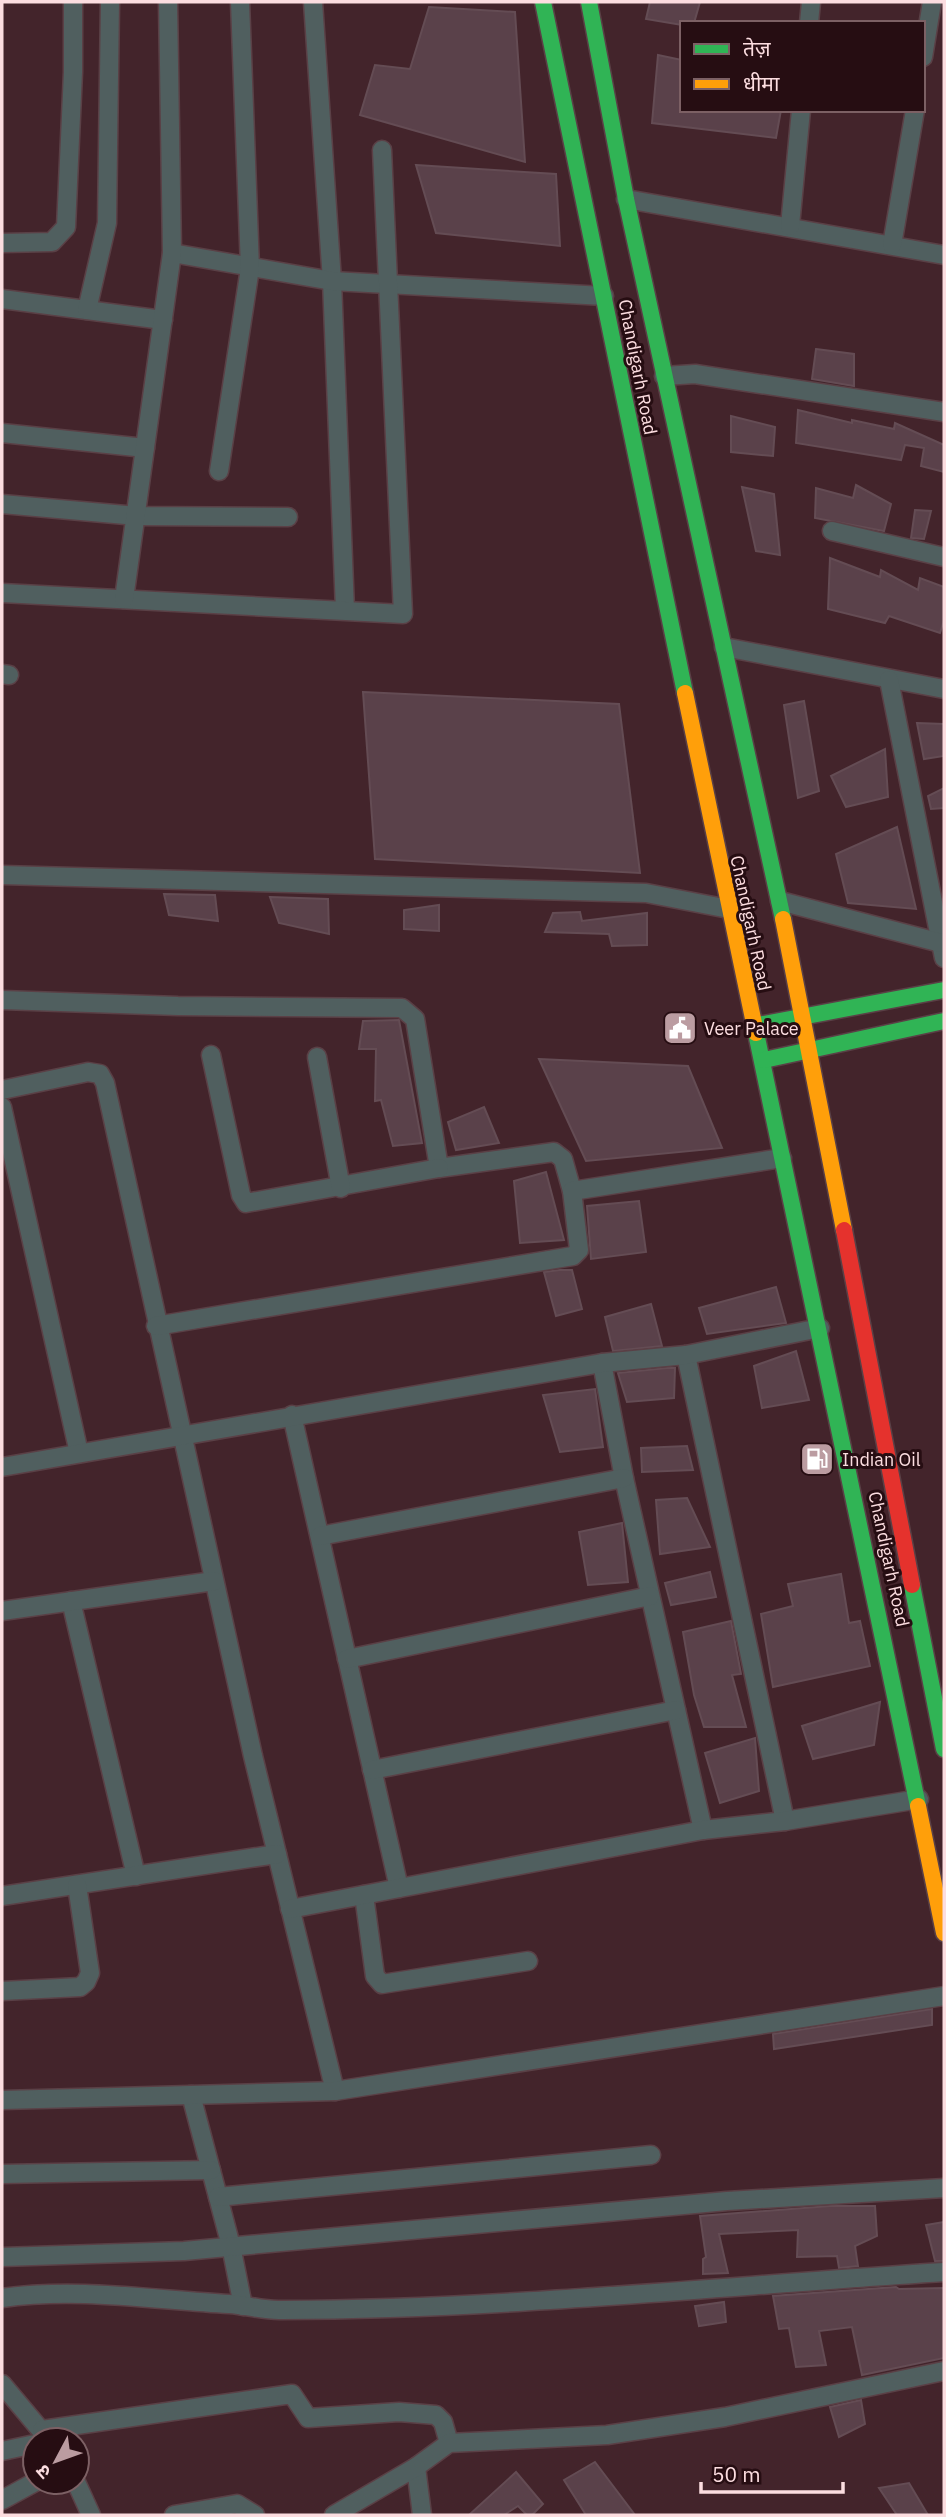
<svg xmlns="http://www.w3.org/2000/svg" width="946" height="2517" font-family="'IBM Plex Sans','Noto Sans Devanagari',sans-serif">
<rect width="100%" height="100%" fill="#43242b"/>
<g fill="#5a414a" stroke="#644c54" stroke-width="2">
<polygon points="650,2 700,2 694,23 682,25 646,19"/>
<polygon points="429,7 515,12 525,162 360,115 375,65 410,69"/>
<polygon points="658,55 682,60 682,110 781,110 776,138 652,123"/>
<polygon points="416,165 556,174 560,246 436,233"/>
<polygon points="816,349 854,354 854,386 812,379"/>
<polygon points="798,410 852,423 852,420 894,429 895,423 944,445 944,472 921,466 924,448 905,445 901,460 796,443"/>
<polygon points="731,416 775,427 773,456 731,452"/>
<polygon points="856,485 891,504 884,531 815,518 816,488 853,498"/>
<polygon points="742,487 774,494 780,555 756,551"/>
<polygon points="915,510 931,511 924,539 911,538"/>
<polygon points="830,558 880,577 881,570 918,590 920,578 944,587 944,620 940,633 889,616 885,623 828,609"/>
<polygon points="363,692 619,704 640,873 375,859"/>
<polygon points="804,701 819,791 798,798 784,705"/>
<polygon points="917,723 944,724 944,756 924,759"/>
<polygon points="885,749 888,797 846,807 831,776"/>
<polygon points="944,788 944,808 931,809 928,796"/>
<polygon points="897,827 916,909 848,903 836,854"/>
<polygon points="164,894 215,895 218,921 169,915"/>
<polygon points="270,897 328,899 329,934 279,923"/>
<polygon points="439,905 439,931 404,929 404,910"/>
<polygon points="580,912 582,921 647,913 647,945 612,946 609,934 545,932 553,913"/>
<polygon points="399,1020 422,1143 393,1146 381,1100 375,1101 376,1049 359,1049 363,1021"/>
<polygon points="539,1059 688,1066 722,1148 586,1161"/>
<polygon points="484,1107 499,1143 456,1150 448,1122"/>
<polygon points="546,1172 564,1240 520,1243 514,1181"/>
<polygon points="639,1201 646,1252 591,1259 587,1206"/>
<polygon points="560,1270 572,1270 582,1309 556,1316 544,1272"/>
<polygon points="776,1287 786,1323 707,1334 699,1308"/>
<polygon points="651,1304 662,1346 613,1351 605,1317"/>
<polygon points="796,1351 809,1400 762,1408 754,1366"/>
<polygon points="667,1368 675,1368 674,1398 627,1402 618,1373"/>
<polygon points="595,1389 603,1447 560,1452 543,1395"/>
<polygon points="687,1446 693,1470 642,1472 641,1448"/>
<polygon points="687,1498 710,1547 660,1554 656,1500"/>
<polygon points="622,1523 628,1582 588,1585 579,1532"/>
<polygon points="710,1572 716,1597 671,1605 665,1583"/>
<polygon points="841,1574 849,1623 860,1621 870,1666 773,1687 761,1614 793,1606 788,1584"/>
<polygon points="731,1621 741,1674 732,1675 746,1727 704,1727 694,1695 683,1632"/>
<polygon points="880,1702 874,1745 813,1759 802,1726"/>
<polygon points="755,1738 759,1791 720,1803 705,1753"/>
<polygon points="932,2009 932,2025 774,2049 773,2034"/>
<polygon points="830,2206 875,2206 877,2236 855,2246 858,2266 839,2268 837,2256 797,2257 798,2230 719,2234 728,2273 703,2274 703,2259 706,2257 700,2216"/>
<polygon points="944,2222 944,2261 935,2261 926,2225"/>
<polygon points="896,2287 899,2289 944,2288 944,2358 862,2375 852,2327 819,2331 826,2365 796,2367 789,2328 779,2329 773,2296"/>
<polygon points="724,2302 726,2322 699,2326 695,2306"/>
<polygon points="861,2400 865,2424 839,2437 830,2407"/>
<polygon points="595,2462 635,2515 586,2515 564,2480"/>
<polygon points="516,2472 543,2504 532,2515 527,2515 518,2506 504,2515 469,2515"/>
<polygon points="909,2483 928,2515 897,2515 879,2488"/>
</g>
<g fill="none" stroke-linecap="round" stroke-linejoin="round">
<g stroke="#5a4046" stroke-width="21">
<g id="street">
<polyline points="313,2 332,281 345,610"/>
<polyline points="809,23 811,2"/>
<polyline points="923,57 932,2"/>
<polyline points="626,199 944,255"/>
<polyline points="790,226 801,110"/>
<polyline points="2,243 52,242 66,227 73,72 73,2"/>
<polyline points="892,245 915,110"/>
<polyline points="172,253 332,281 604,296"/>
<polyline points="2,299 163,320"/>
<polyline points="87,310 107,223 110,2"/>
<polyline points="664,376 695,374 944,412"/>
<polyline points="2,433 145,448"/>
<polyline points="219,471 250,268 240,2"/>
<polyline points="2,504 137,516 288,517"/>
<polyline points="832,531 944,557"/>
<polyline points="2,593 403,614 382,150"/>
<polyline points="124,599 172,253 168,2"/>
<polyline points="724,647 944,689"/>
<polyline points="2,674 9,675"/>
<polyline points="889,680 944,958"/>
<polyline points="2,875 646,893 729,909"/>
<polyline points="780,901 941,943"/>
<polyline points="2,1000 178,1006 402,1008 415,1019 439,1168 554,1152 563,1159 572,1191"/>
<polyline points="211,1055 241,1195 246,1203 439,1168"/>
<polyline points="317,1057 341,1188"/>
<polyline points="2,1090 88,1072 100,1074 105,1083 253,1756 335,2091"/>
<polyline points="2,1107 79,1453"/>
<polyline points="156,1326 573,1256 579,1250 572,1191 782,1158"/>
<polyline points="686,1355 785,1821"/>
<polyline points="602,1363 624,1478 703,1830"/>
<polyline points="292,1415 399,1888"/>
<polyline points="2,1467 602,1363 686,1355 820,1328"/>
<polyline points="320,1536 624,1478"/>
<polyline points="71,1601 136,1876"/>
<polyline points="2,1611 214,1581"/>
<polyline points="347,1659 650,1596"/>
<polyline points="372,1770 676,1710"/>
<polyline points="364,1895 375,1976 382,1984 528,1961"/>
<polyline points="2,1896 277,1854"/>
<polyline points="290,1909 703,1830 785,1821 919,1799"/>
<polyline points="2,1991 80,1987 86,1982 90,1973 77,1885"/>
<polyline points="191,2095 231,2246 243,2306"/>
<polyline points="2,2100 335,2091 944,1996"/>
<polyline points="2,2174 211,2170"/>
<polyline points="218,2197 651,2155"/>
<polyline points="2,2257 184,2251 727,2201 944,2188"/>
<path d="M 2,2298 C 76,2287 155,2300 229,2304 C 247,2305 264,2311 282,2310 C 503,2309 724,2286 944,2272"/>
<polyline points="2,2384 49,2440"/>
<polyline points="42,2430 292,2394 308,2418 399,2412 436,2415 443,2422 449,2443"/>
<polyline points="2,2451 35,2444"/>
<polyline points="416,2467 422,2515"/>
<polyline points="76,2482 91,2515"/>
<polyline points="2,2500 35,2482"/>
<polyline points="174,2515 237,2504 255,2515"/>
<polyline points="334,2515 416,2467 449,2443 607,2435 725,2417 944,2371"/>
</g>
</g>
<g stroke="#5a4046" stroke-width="19">
<g id="fast">
<polyline points="543,2 685,693"/>
<polyline points="589,2 626,199 783,919"/>
<polyline points="753,1026 944,990"/>
<polyline points="756,1033 918,1806"/>
<polyline points="764,1060 944,1021"/>
<polyline points="912,1585 944,1749"/>
</g>
</g>
<g stroke="#5a4046" stroke-width="19">
<g id="slow">
<polyline points="685,693 756,1033"/>
<polyline points="783,919 844,1230"/>
<polyline points="918,1806 944,1933"/>
</g>
</g>
<g stroke="#5a4046" stroke-width="19">
<polyline id="jam" points="844,1230 912,1585"/>
</g>
<use href="#street" stroke="#505f5f" stroke-width="18"/>
<use href="#fast" stroke="#30b455" stroke-width="16"/>
<use href="#slow" stroke="#ff9f0a" stroke-width="16"/>
<use href="#jam" stroke="#e5322d" stroke-width="16"/>
</g>
<defs>
<g id="civic-square" transform="scale(1.75)"><rect x="-9" y="-9" width="18" height="18" rx="4" fill="#bb9ca1" stroke="#260d12"/><path d="M-.6-6.5H3V-4.5H.6V-3L4-1V1h2V6H-6V1h2V-1L-.6-3ZM-1.2 2.5V6h2.4V2.5Z" fill="#fff"/></g>
<g id="fuel-square" transform="scale(1.75)"><rect x="-9" y="-9" width="18" height="18" rx="4" fill="#bb9ca1" stroke="#260d12"/><path d="M-5.5-6h7V0h2V4h1.3V-2.5L3-4.5l.8-.8L6-3V5H2.5V1h-1V6h-7ZM-4.2-4.7v3.2H.2V-4.7Z" fill="#fff"/></g>
</defs>
<g fill-rule="evenodd">
<use href="#civic-square" x="680" y="1028"/>
<use href="#fuel-square" x="817" y="1459"/>
</g>
<g text-anchor="middle" dominant-baseline="central" stroke-width="6" stroke-linejoin="round" paint-order="stroke">
<g font-size="18" fill="#fcdde0" stroke="#260d12">
<text transform="translate(638 367) rotate(79)">Chandigarh Road</text>
<text transform="translate(751 923) rotate(78)">Chandigarh Road</text>
<text transform="translate(889 1559) rotate(78)">Chandigarh Road</text>
</g>
<g font-size="18" fill="#fcdde0" stroke="#260d12" text-anchor="start">
<text x="704" y="1028">Veer Palace</text>
<text x="842" y="1459">Indian Oil</text>
</g>
</g>
<rect width="946" height="2517" fill="none" stroke="#fcdde0" stroke-width="7"/>
<rect x="680" y="21" width="245" height="91" fill="#260d12" stroke="#7c6064" stroke-width="2"/>
<rect x="694" y="44" width="35" height="10" fill="#30b455" stroke="#7c6064" stroke-width="2"/>
<text x="743" y="56" font-size="21" fill="#fcdde0">तेज़</text>
<rect x="694" y="79" width="35" height="10" fill="#ff9f0a" stroke="#7c6064" stroke-width="2"/>
<text x="743" y="91" font-size="21" fill="#fcdde0">धीमा</text>
<g transform="translate(56 2461) rotate(229)"><circle r="33" fill="#260d12" stroke="#7c6064" stroke-width="2"/>
<path d="M0-5L12 26L0 18L-12 26Z" fill="#bb9ca1"/>
<text y="-10" font-size="19" font-weight="bold" text-anchor="middle" fill="#fcdde0">उ</text>
</g>
<path d="M701 2482v10h142v-10" fill="none" stroke="#fcdde0" stroke-width="3.5"/>
<text x="712" y="2482" font-size="21" fill="#fcdde0" stroke="#260d12" stroke-width="5" paint-order="stroke">50 m</text>
</svg>
